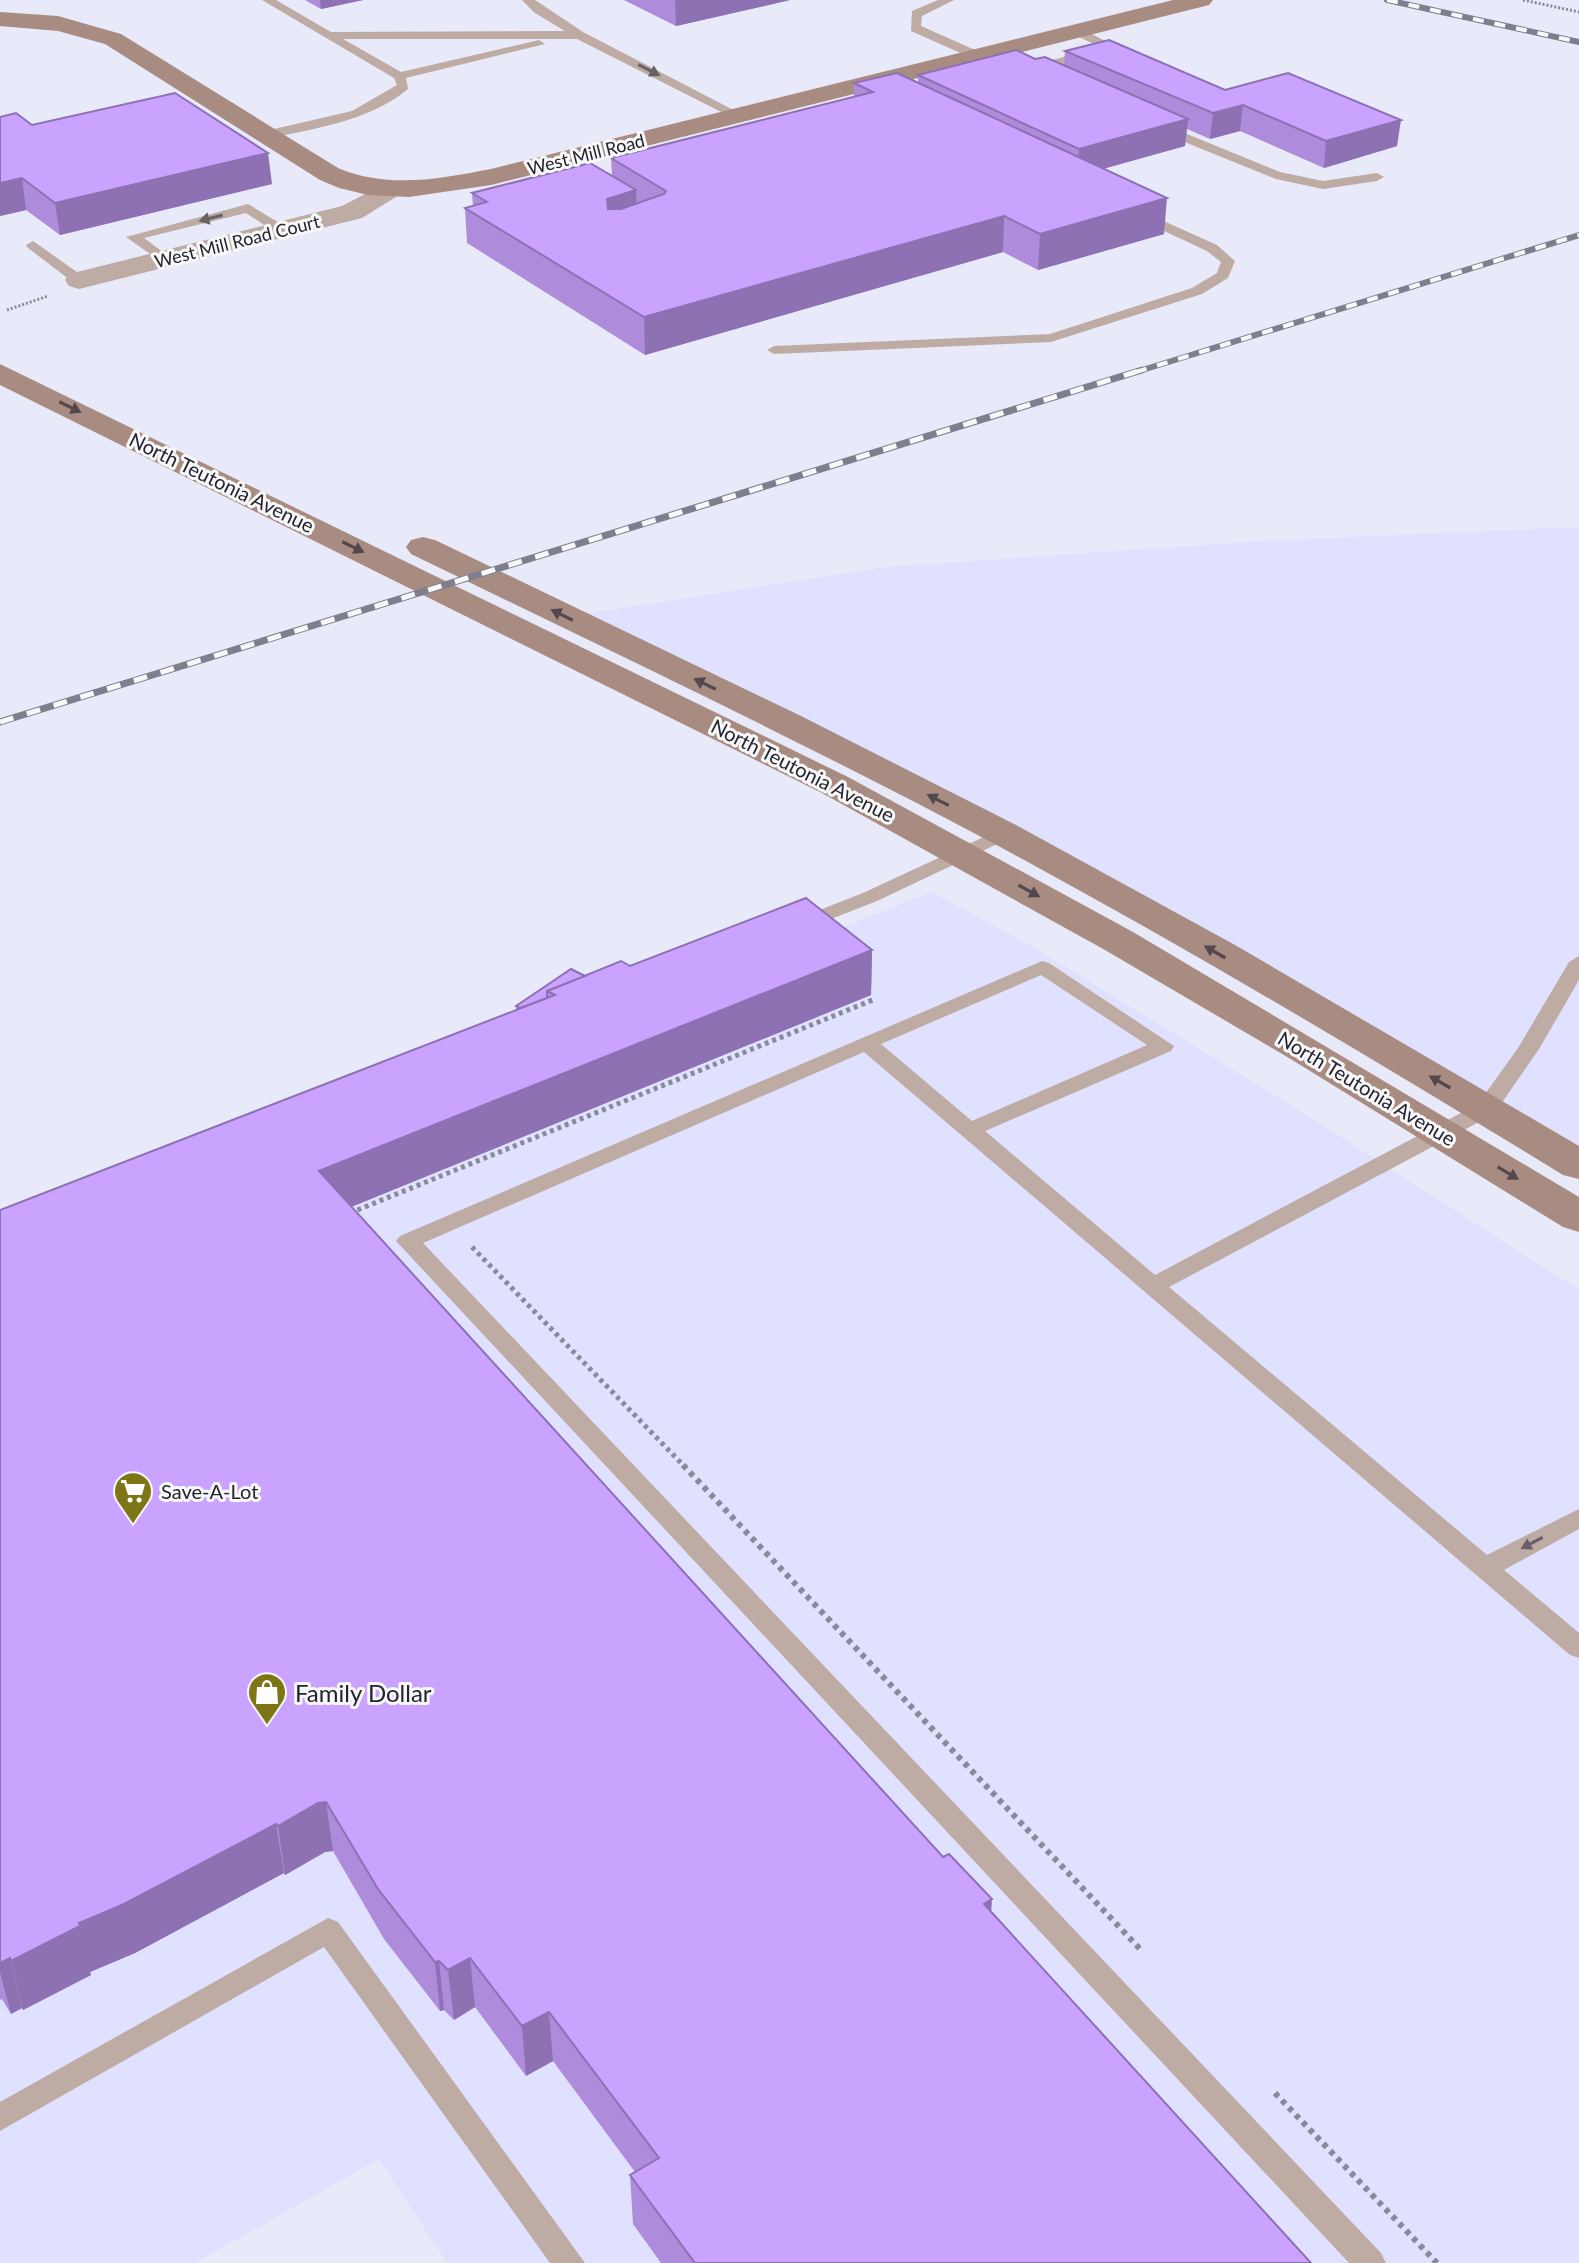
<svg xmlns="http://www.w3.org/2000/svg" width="1579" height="2263" font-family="Lato,sans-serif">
<rect width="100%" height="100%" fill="#e8e9f9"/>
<g fill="#dfe1fe">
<polygon points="1579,527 1579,1165 1342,1024 565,617 886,567 1265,541"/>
<polygon points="931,892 1025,942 1299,1110 1579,1290 1579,2263 447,2263 379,2159 195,2263 0,2263 0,1261"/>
</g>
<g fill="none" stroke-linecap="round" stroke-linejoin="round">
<g stroke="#898a99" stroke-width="3" stroke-dasharray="2 2" stroke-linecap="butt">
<polyline points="1523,0 1579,12"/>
<polyline points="7,310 48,296"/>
</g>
<g stroke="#898a99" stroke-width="5" stroke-dasharray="4 4" stroke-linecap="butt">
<polyline points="350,1213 875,999"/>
<polyline points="472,1247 685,1467"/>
</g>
<g stroke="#898a99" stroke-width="6" stroke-dasharray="5 5" stroke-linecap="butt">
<polyline points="683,1465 1141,1950"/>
<polyline points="1275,2093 1437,2263"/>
</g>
<g fill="#beaba3" fill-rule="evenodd">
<path d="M 262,0 L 276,0 L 331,32 L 565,31 L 535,13 L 522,0 L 535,0 L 583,32 L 745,116 L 735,119 L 577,39 L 343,39 L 401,72 L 539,40 L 545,44 L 406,78 L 408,89 C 367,122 316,128 266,139 L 261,138 L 261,132 L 352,111 L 397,85 L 394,78 Z"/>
<polygon points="938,0 954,0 922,16 921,26 982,53 982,59 974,59 911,31 912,11"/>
<polygon points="1073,28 1081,28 1114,46 1110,52 1027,73 1027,67 1100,47 1073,34"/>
<polygon points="1160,123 1280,172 1323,181 1377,173 1384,177 1377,181 1323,189 1276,179 1155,130 1154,127"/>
<polygon points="248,204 286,227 286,233 276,233 246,213 144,238 168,256 168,262 163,263 126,237"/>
<polygon points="1139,210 1217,245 1235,261 1228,278 1202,294 1051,342 774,354 767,350 774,346 1050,334 1192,288 1217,273 1221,262 1207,251 1134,217 1134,211"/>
<polygon points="33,241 84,277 84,283 74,283 28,248 26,245"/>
<polygon points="1003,828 1010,830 1013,834 1010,838 877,901 808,928 801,930 791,924 794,920 863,893"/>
<path d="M 1579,956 L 1579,980 L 1539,1049 L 1494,1114 L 1169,1287 L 1487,1555 L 1579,1509 L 1579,1529 L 1504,1570 L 1579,1633 L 1579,1658 L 1570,1655 L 864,1052 L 423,1243 L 1381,2253 L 1386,2263 L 1349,2263 L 396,1241 L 400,1236 L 1042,961 L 1049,963 L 1174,1046 L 1171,1051 L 985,1131 L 1155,1275 L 1478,1104 L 1518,1048 L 1569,962 ZM 1041,975 L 1147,1045 L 972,1121 L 881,1044 Z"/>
<polygon points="328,1918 338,1922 585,2263 550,2263 324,1947 0,2131 0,2102"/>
</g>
<polygon fill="#beaba3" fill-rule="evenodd" points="390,181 399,183 403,189 399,195 362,218 79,289 69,286 65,280 69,274 342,206"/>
<g fill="#a88c81" fill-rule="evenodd">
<path d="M 1173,0 L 1213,0 L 1209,5 L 491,185 L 409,197 L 368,195 L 339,188 L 320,180 L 105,44 L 58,31 L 0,26 L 0,12 L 58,16 L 121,34 L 338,168 C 388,189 439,179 491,169 Z"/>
<polygon points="0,364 848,777 1133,932 1579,1197 1579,1232 1563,1227 1289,1058 1105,950 822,793 0,385"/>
<path d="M 423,537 L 435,540 L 799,715 L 1016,825 L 1235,945 L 1579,1146 L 1579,1179 L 1563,1175 C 1374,1059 1184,946 989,841 C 799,740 604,648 411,554 L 406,547 L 411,540 Z"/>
</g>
<g stroke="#7e7f8e" stroke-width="6">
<g id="rail-far1">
<polyline points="1387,0 1579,42"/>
<polyline points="1136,372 1579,235"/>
</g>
</g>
<g stroke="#7e7f8e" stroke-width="7">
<polyline id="rail" points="0,722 1142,370"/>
</g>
<use href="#rail-far1" stroke="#f8f8f8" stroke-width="4" stroke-dasharray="11" stroke-linecap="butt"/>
<use href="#rail" stroke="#f8f8f8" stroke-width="5" stroke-dasharray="14" stroke-linecap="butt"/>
</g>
<g fill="#ae8bdb">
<polygon points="305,0 363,0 321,9"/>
<polygon points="624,0 790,0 676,26"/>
<polygon points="1065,51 1225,90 1397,146 1324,168 1240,131 1210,139 1187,129 1185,146 1103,169 1164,234 1038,270 1003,252 645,355 467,243 465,208 473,206 472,193 612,176 611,158 854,97 854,83 918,83 918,75 1035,59 1064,65"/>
<polygon points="0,117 32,125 272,184 60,235 26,210 0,216"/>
<polygon points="872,950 871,995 351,1207 1311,2263 661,2263 633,2224 630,2175 635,2172 553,2061 526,2076 475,2007 454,2020 444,2010 440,2011 384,1939 333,1851 325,1852 285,1875 284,1873 135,1953 90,1972 91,1975 23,2010 22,2008 11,2014 2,1999 0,2000 0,1210 516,1010 516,1006 571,969 585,976 630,966"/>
</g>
<g fill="#8d71b2">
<polygon points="320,0 363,0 321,9"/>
<polygon points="678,0 790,0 676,26 675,1"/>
<polygon points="1243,105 1240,131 1210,139 1213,113"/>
<polygon points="1188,119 1185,146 1077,176 1079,149"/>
<polygon points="1401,120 1397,146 1324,168 1326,141"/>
<polygon points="268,153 272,184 60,235 55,203"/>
<polygon points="22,178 26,210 0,216 0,183"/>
<polygon points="636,190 637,225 609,234 607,199"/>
<polygon points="1167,198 1164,234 1038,270 1040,234"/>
<polygon points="1004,216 1003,252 645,355 644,317"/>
<polygon points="872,950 871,995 324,1218 319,1171"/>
<polygon points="326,1802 333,1851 325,1852 285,1875 278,1826 318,1803"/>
<polygon points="276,1824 284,1873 135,1953 90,1972 91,1975 23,2010 11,1961 79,1923"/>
<polygon points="992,1899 989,1949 984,1904"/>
<polygon points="10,1958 22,2008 11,2014 0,1972 0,1963"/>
<polygon points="470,1958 475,2007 454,2020 448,1970"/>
<polygon points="439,1961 444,2010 440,2011 435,1962"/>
<polygon points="549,2012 553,2061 526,2076 522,2026"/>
</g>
<g fill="#caa2ff" stroke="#8d71b2" stroke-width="2">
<polygon points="1109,40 1225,90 1288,73 1401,120 1326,141 1243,105 1213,113 1065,51"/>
<polygon points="1016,50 1035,59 1045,57 1188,119 1079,149 918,75"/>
<polygon points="897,73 1167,198 1040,234 1004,216 644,317 465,208 487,202 472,193 590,163 636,190 607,199 608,209 621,209 664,194 666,191 611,158 873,92 854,83"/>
<polygon points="175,93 268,153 55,203 22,178 0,183 0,117 16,113 32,125"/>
<polygon points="806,898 872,950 319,1171 943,1857 949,1854 992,1899 984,1904 1311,2263 695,2263 630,2175 659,2158 549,2012 522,2026 470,1958 448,1970 439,1961 435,1962 378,1889 326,1802 318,1803 278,1826 276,1824 124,1904 79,1923 80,1926 11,1961 10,1958 0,1963 0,1210 555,995 547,991 621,961 630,966"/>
<polygon points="571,969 585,976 547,991 547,998 520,1008 516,1006"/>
</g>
<defs><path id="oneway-solid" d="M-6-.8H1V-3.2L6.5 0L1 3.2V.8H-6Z" transform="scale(2)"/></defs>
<g fill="#696165">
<use href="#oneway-solid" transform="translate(649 70) rotate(27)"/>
<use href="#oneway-solid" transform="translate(211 218) rotate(166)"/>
<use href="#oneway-solid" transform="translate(1532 1543) rotate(152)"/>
</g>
<g fill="#52484e">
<use href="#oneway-solid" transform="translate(70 407) rotate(26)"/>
<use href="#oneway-solid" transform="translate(353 547) rotate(26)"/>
<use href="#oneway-solid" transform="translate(562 615) rotate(-154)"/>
<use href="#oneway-solid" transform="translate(705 684) rotate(-154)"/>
<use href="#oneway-solid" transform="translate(938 800) rotate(-153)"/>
<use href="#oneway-solid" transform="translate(1029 891) rotate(29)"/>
<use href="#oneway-solid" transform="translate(1215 952) rotate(-150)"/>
<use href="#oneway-solid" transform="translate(1440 1082) rotate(-150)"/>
<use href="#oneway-solid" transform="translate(1508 1173) rotate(31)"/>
</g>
<defs>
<g id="supermarket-pin" transform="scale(2)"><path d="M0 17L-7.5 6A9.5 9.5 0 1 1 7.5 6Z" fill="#7e7517" stroke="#f8f8f8"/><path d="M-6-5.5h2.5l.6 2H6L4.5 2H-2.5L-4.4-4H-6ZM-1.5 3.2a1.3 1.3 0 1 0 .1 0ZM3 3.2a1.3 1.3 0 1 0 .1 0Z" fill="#fff"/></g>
<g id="shop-pin" transform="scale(2)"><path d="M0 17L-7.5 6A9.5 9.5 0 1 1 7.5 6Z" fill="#7e7517" stroke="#f8f8f8"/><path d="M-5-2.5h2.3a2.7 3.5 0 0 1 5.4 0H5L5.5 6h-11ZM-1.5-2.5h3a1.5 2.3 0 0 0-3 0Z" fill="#fff"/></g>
</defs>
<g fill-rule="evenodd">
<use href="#supermarket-pin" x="133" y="1491"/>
<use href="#shop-pin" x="267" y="1692"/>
</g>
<g text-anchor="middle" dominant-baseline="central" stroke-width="6" stroke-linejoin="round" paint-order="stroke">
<g font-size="18" fill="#232433" stroke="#f8f8f8">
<text transform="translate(586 154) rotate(-14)">West Mill Road</text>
<text transform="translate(237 241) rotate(-14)">West Mill Road Court</text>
</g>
<g font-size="20" fill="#232433" stroke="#f8f8f8">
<text transform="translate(222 482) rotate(26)">North Teutonia Avenue</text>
<text transform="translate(803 770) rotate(27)">North Teutonia Avenue</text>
<text transform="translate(1367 1088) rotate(31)">North Teutonia Avenue</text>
</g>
<g font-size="20" fill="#232433" stroke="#f8f8f8" text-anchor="start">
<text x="161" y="1491">Save-A-Lot</text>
</g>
<g font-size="24" fill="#232433" stroke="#f8f8f8" text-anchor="start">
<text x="295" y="1692">Family Dollar</text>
</g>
</g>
</svg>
